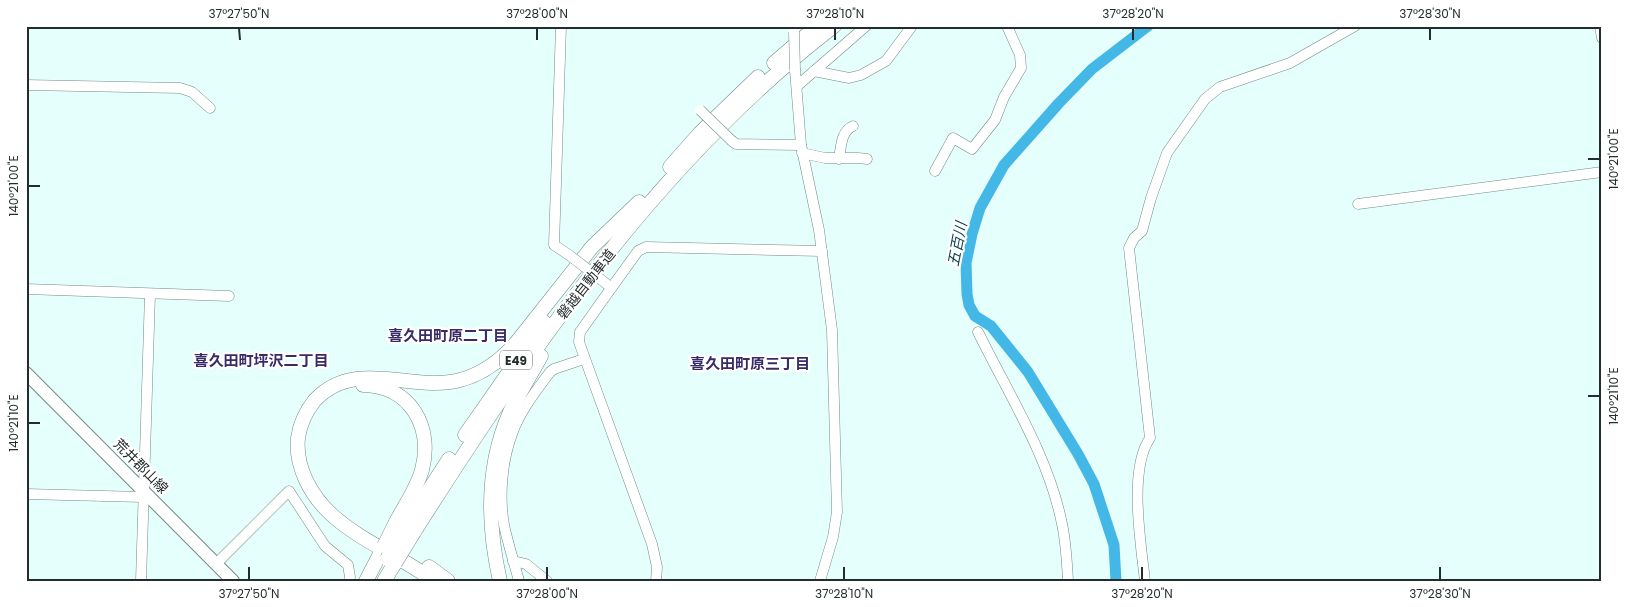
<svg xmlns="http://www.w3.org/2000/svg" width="1628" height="607" font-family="Poppins,'Noto Sans JP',sans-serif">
<rect width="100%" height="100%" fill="#e5fffc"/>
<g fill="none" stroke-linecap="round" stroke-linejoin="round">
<polyline stroke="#43b8e7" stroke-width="11" points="1116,581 1114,545 1094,484 1078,454 1028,372 991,326 975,316 969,305 967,294 966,263 972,234 980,208 1004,165 1059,103 1092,69 1148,26"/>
<g stroke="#728a87" stroke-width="11">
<g id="minor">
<polyline points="561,26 554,245 569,255"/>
<polyline points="1600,26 1602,38"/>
<polyline points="795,70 801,145 819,230 832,330 837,512 833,537 820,581"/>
<polyline points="814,71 849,78 861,75 886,61 912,26"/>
<polyline points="26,85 180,88 192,92 210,108"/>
<polyline points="797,86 866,26"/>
<polyline points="732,141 736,144 801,145"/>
<polyline points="802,153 825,158 858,158 867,159"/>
<path d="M 839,159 C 841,147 841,131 853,126"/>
<polyline points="935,171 953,138 972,149 995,120 1004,97 1021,68 1020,55 1007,26"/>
<polyline points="1358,204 1602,172"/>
<polyline points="608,285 612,287 580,332 579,342 652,544 657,567 656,581"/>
<polyline points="612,287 638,251 646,247 822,251"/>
<polyline points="26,289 229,296"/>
<path d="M 978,332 C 1008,393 1049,457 1062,524 C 1066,542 1067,562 1068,581"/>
<polyline points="26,494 143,497"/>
<polyline points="513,561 526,564 547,581"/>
<polyline points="216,564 289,491 325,546 348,565 350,577 349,581"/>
<polyline points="141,581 150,294"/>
<path d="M 519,581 C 514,562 508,544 504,525 C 499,496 502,461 512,434 C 520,411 536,391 550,372 L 554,369 L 584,359"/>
<path d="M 1145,581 C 1141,544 1128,470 1150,438 L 1129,248 L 1134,238 L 1142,231 L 1151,198 L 1167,153 L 1205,99 L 1220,87 L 1290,63 L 1355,26"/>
</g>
</g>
<g stroke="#728a87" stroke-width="14">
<polyline id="major" points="26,373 233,581"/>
</g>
<g stroke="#728a87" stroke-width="15">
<g id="highway">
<polyline points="774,63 817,26"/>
<polyline points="670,167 700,133 758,77"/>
<path d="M 363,385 C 411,386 433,427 422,470 C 417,488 405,505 396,522"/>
<polyline points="465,435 544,322"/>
<polyline points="405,527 449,459"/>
<path d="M 414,532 C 531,348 659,161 834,26"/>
<polyline points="429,567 448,581"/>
<polyline points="366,581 380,554"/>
<polyline points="384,581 395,563"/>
<path d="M 434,581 C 402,557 362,542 332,515 C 311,496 295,467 298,438 C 300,424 306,411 315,400 C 356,357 412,393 460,380 C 483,374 501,360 516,343 L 592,247 L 639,202"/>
<path d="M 500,581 C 487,524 486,466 510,412 C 519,393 531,374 541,356"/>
</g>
</g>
<use href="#minor" stroke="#fff" stroke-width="10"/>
<use href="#major" stroke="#fff" stroke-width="12"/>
<use href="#highway" stroke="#fff" stroke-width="14"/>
<g stroke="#728a87" stroke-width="11" stroke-linecap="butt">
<g id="minor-bridge">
<polyline points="794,32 795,70"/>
<polyline points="700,110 732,141"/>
<polyline points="569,255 608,285"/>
</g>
</g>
<g stroke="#728a87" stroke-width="15" stroke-linecap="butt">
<g id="highway-bridge">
<polyline points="384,546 396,522"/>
<polyline points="387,559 405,527"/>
<polyline points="395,563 414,532"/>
</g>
</g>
<use href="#minor-bridge" stroke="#fff" stroke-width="10"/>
<use href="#highway-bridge" stroke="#fff" stroke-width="14"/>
</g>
<path fill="none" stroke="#232d2c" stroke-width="2" d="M 239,28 L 240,40M 537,28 L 537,40M 835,28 L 835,40M 1133,28 L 1133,40M 1430,28 L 1430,40M 1588,159 L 1600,159M 28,186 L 40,186M 1588,396 L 1600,396M 28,423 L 40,423M 249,567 L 249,580M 547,567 L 547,580M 844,567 L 844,580M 1142,567 L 1142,580M 1440,567 L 1440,580"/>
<g text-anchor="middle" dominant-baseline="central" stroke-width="4.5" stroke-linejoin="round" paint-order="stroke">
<rect fill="#fff" stroke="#656c6b" stroke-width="1" x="500" y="350.5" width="32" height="19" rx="4"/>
<g font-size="12" font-weight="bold" fill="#232d2c">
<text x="516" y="360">E49</text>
</g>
<g font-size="14" fill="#232d2c" stroke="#fff">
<text transform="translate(586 284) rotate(-52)">磐越自動車道</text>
<text transform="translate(141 466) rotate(45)">荒井郡山線</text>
</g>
<g font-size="15" font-style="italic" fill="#124357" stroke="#fff">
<text transform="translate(957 244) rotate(-79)">五百川</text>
</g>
<g font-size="15" font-weight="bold" fill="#382c68" stroke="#fff">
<text x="448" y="335">喜久田町原二丁目</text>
<text x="261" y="360">喜久田町坪沢二丁目</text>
<text x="750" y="363">喜久田町原三丁目</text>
</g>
</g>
<rect width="1628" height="607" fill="none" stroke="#ffffff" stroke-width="55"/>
<rect x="28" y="28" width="1572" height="552" fill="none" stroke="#232d2c" stroke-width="2"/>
<g font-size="12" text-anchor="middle" fill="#232d2c">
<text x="239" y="18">37°27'50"N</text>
<text x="537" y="18">37°28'00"N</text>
<text x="835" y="18">37°28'10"N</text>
<text x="1133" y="18">37°28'20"N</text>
<text x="1430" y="18">37°28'30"N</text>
<text transform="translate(1614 159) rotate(-90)" y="4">140°21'00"E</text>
<text transform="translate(14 186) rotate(-90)" y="4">140°21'00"E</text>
<text transform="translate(1614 396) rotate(-90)" y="4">140°21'10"E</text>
<text transform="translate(14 423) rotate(-90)" y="4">140°21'10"E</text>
<text x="249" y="598">37°27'50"N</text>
<text x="547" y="598">37°28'00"N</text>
<text x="844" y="598">37°28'10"N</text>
<text x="1142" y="598">37°28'20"N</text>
<text x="1440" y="598">37°28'30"N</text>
</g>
</svg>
